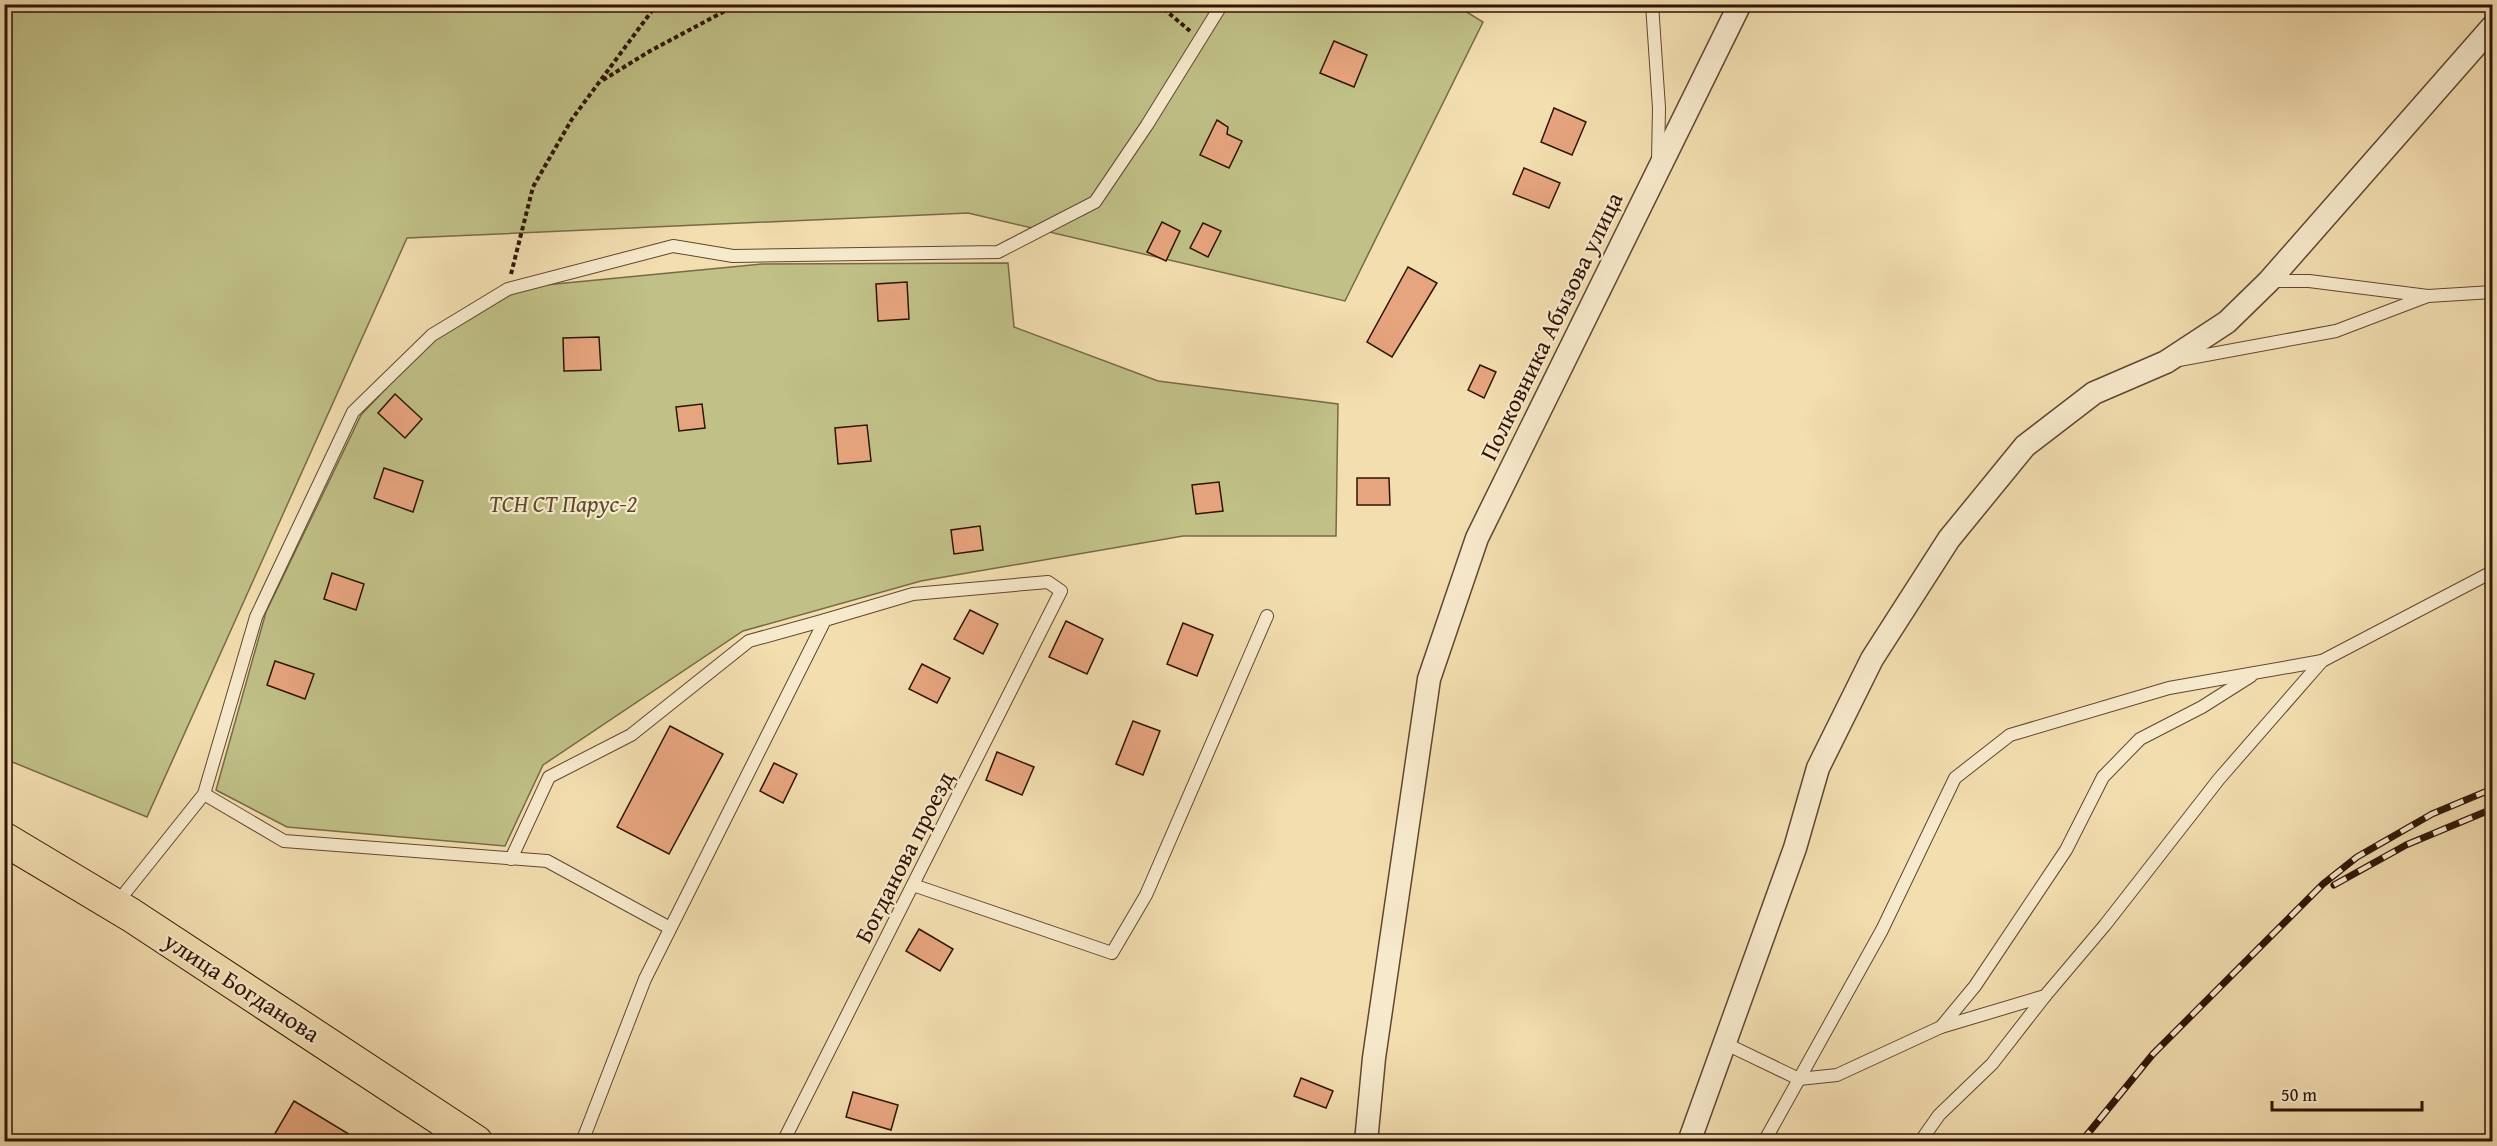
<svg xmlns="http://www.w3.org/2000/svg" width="2497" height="1146" font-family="'Gentium Book Plus',serif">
<rect width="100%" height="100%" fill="#f3deb0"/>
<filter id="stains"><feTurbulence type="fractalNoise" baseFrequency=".00333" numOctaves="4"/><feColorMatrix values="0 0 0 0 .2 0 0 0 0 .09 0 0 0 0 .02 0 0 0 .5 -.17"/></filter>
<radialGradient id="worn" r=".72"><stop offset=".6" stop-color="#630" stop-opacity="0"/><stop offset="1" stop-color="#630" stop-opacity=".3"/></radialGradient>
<g fill="#c0c087" stroke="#786a46" stroke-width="1.5">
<polygon points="1454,4 1483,22 1345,301 968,213 407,238 147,817 5,759 4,5"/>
<polygon points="1008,263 1014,327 1158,381 1338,404 1336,536 1183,536 921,581 743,631 543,765 505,846 287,827 216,790 266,612 361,415 429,343 514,288 762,264"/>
</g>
<g fill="#e7a57f" stroke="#2f1405" stroke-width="1.5">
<polygon points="1334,41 1367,55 1354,87 1320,73"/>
<polygon points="1554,108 1586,122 1572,155 1541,142"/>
<polygon points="1217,120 1228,127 1227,134 1242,141 1229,168 1200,155"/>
<polygon points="1524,168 1560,183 1549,208 1513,194"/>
<polygon points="1162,222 1180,231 1166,261 1147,252"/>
<polygon points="1203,223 1221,231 1208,257 1190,248"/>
<polygon points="1408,267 1437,283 1392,357 1367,342"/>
<polygon points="907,282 909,319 878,321 876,284"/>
<polygon points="599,337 601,370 564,371 563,338"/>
<polygon points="1480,365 1496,372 1484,398 1468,390"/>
<polygon points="395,394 422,419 405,438 378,413"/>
<polygon points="702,404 705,428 679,431 676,407"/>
<polygon points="867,425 871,461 838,464 835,428"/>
<polygon points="384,468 423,481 413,512 374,498"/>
<polygon points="1357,478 1389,478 1390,505 1357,505"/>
<polygon points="1219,482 1223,511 1196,514 1192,485"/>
<polygon points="980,526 983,550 954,554 951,530"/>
<polygon points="332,573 364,584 356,610 324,599"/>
<polygon points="970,610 998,624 983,654 954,639"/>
<polygon points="1066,621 1103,639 1087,674 1049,657"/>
<polygon points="1183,623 1213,635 1197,676 1167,664"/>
<polygon points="275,661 314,674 305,699 267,685"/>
<polygon points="922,664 950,678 937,703 909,689"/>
<polygon points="1133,721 1160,731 1143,775 1116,764"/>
<polygon points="670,726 723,754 669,854 617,827"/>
<polygon points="997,752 1034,767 1022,795 986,780"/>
<polygon points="774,763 797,774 783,803 760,791"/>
<polygon points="919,929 953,949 940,971 906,951"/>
<polygon points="1301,1078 1333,1091 1326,1108 1294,1096"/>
<polygon points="853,1092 898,1105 891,1130 846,1117"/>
<polygon points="294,1101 362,1142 270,1142"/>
</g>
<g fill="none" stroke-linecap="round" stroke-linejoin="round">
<g stroke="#604630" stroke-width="14">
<g id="lane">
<polyline points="1652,4 1659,108 1658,160"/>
<polyline points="2270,281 2309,281 2428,296 2492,292"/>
<polyline points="2179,360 2336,331 2428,296"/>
<polyline points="204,794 284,841 547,861 670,928"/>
<polyline points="511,859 549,777 631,735 749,641 825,620"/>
<polyline points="913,885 1112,953 1146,895 1267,616"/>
<polyline points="116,904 204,794 256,617 353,412 432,335 508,289 673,246 733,256 998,252 1095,202 1147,125 1222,4"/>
<polyline points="1941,1027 2045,996 2105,925 2219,779 2322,661 2492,572"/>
<polyline points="1724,1043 1799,1079 1837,1075 1941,1027 1975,986 2066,850 2103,777 2140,739 2202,707 2251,676"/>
<polyline points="582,1142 645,979 825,620 913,594 1048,582 1061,591 783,1142"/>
<polyline points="1764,1142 1882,930 1955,778 2010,735 2169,688 2322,661"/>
<polyline points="1920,1142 1939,1115 1992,1064 2045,996"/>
</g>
</g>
<g stroke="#604630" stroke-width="25">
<g id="street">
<polyline points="1366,1142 1374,1058 1429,679 1477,538 1740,4"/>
<polyline points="1689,1142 1795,848 1818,768 1872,659 1949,539 2025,446 2094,393 2166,362 2227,322 2269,281 2492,27"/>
</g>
</g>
<g stroke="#2f1405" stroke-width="35">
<polyline id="primary" points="4,839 131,915 476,1142"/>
</g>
<g stroke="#2f1405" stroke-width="4" stroke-dasharray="4.5 3" stroke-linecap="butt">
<polyline points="1158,4 1190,31"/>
<polyline points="603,80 650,51 738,4"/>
<polyline points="511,274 533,187 572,119 657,4"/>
</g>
<use href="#lane" stroke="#f7eacc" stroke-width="12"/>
<use href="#street" stroke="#f7eacc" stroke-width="22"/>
<use href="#primary" stroke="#f3deb0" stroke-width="33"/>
<g stroke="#2f1405" stroke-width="7">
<g id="rail">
<polyline points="2334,885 2406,845 2492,809"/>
<polyline points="2081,1142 2153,1054 2323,884 2357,857 2432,814 2492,789"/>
</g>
</g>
<use href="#rail" stroke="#f7eacc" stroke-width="4.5" stroke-dasharray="14" stroke-linecap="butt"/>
</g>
<g text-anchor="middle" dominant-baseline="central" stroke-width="4.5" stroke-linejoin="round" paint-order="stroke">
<g font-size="24" fill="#2f1405" stroke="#f7eacc">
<text transform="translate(1551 326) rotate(-64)">Полковника Абызова улица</text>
<text transform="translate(904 857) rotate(-63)">Богданова проезд</text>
<text transform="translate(242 987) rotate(33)">улица Богданова</text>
</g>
<g font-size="24" font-style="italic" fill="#5a482c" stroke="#f7eacc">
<text x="563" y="503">ТСН СТ Парус-2</text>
</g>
</g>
<rect width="2497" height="1146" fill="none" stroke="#f3deb0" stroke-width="24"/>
<rect x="6" y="6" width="2485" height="1134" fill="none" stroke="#2f1405" stroke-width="3"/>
<rect x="12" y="12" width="2473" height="1122" fill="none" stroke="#2f1405" stroke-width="1.5"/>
<path d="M2272 1101v9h150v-9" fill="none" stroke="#2f1405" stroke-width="3"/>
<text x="2281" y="1101" font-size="18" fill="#2f1405" stroke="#f7eacc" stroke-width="4.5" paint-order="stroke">50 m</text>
<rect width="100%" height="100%" filter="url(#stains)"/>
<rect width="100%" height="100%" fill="url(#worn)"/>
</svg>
